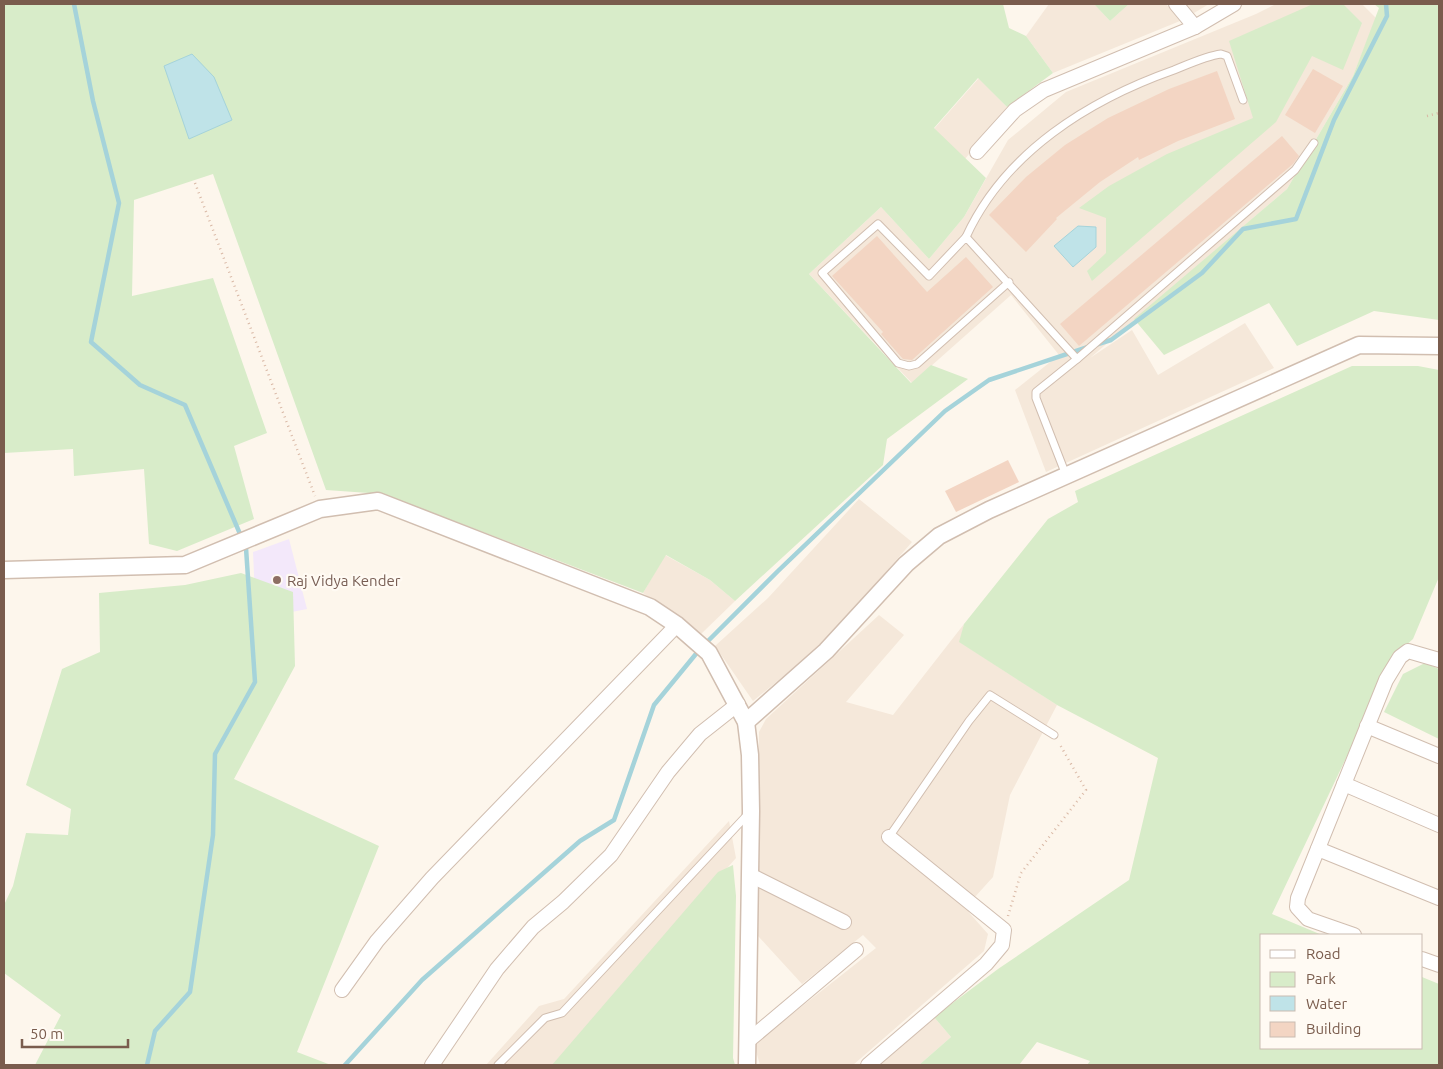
<svg xmlns="http://www.w3.org/2000/svg" width="1443" height="1069" font-family="Ubuntu,sans-serif">
<rect width="100%" height="100%" fill="#fdf6ec"/>
<g fill="#f5e8da">
<polygon points="1049,4 1094,4 1110,21 1129,4 1166,4 1180,21 1053,73 1026,36"/>
<polygon points="1186,4 1209,4 1194,13"/>
<polygon points="1276,4 1362,4 1376,18 1353,76 1287,189 1090,358 1132,330 1158,375 1245,323 1274,368 1046,472 1015,390 1059,355 1011,295 912,383 809,274 881,207 929,259 964,217 1008,140 1066,92 1256,14"/>
<polygon points="979,78 1007,107 965,159 934,129"/>
<polygon points="859,499 912,542 825,642 753,701 715,646 768,598"/>
<polygon points="665,555 710,580 735,601 701,634 643,593"/>
<polygon points="879,615 904,635 846,702 893,715 964,624 960,642 1057,705 1010,795 993,877 965,908 988,934 984,951 853,1065 760,1065 754,1044 876,948 863,935 802,984 758,936 759,732 766,719"/>
<polygon points="729,821 736,858 553,1065 486,1065 539,1006 564,999"/>
<polygon points="934,1017 951,1037 919,1065 877,1065"/>
</g>
<polygon fill="#f3e8fa" points="289,539 307,609 256,619 253,552"/>
<g fill="#d8ecc9">
<polygon points="4,4 1003,4 1009,28 1026,36 1053,73 1007,107 978,78 934,128 986,178 964,217 929,259 881,207 809,274 911,383 931,365 968,379 887,439 883,465 735,601 710,580 666,555 643,593 383,494 326,490 213,174 134,200 132,296 213,278 267,433 234,446 254,519 177,551 149,544 144,469 74,476 73,449 4,453"/>
<polygon points="1094,4 1129,4 1110,21"/>
<polygon points="1313,4 1343,4 1362,23 1343,70 1312,56 1276,122 1092,281 1087,271 1106,253 1106,218 1079,208 1109,186 1167,154 1253,118 1229,41"/>
<polygon points="1374,4 1439,4 1439,320 1374,311 1297,346 1269,303 1164,355 1134,319 1287,189 1353,76 1379,8"/>
<polygon points="1352,366 1418,366 1439,370 1439,577 1413,639 1395,655 1272,914 1322,935 1262,935 1262,1048 1422,1048 1422,977 1439,984 1439,1065 1087,1065 1090,1061 1037,1042 1019,1065 919,1065 951,1037 934,1017 998,969 1129,880 1158,758 1057,705 959,642 964,624 1048,519 1078,502 1075,491"/>
<polygon points="241,573 293,592 295,666 234,779 379,846 297,1052 331,1065 35,1065 61,1015 4,973 4,905 13,886 26,833 68,835 71,809 26,785 62,669 100,652 99,593 185,585"/>
<polygon points="1425,663 1439,669 1439,739 1384,712 1403,674"/>
<polygon points="733,865 736,896 733,1058 735,1065 552,1065 718,872"/>
</g>
<g fill="#bfe3e8" stroke="#a5d3da">
<polygon points="192,54 214,77 232,120 189,139 164,66"/>
<polygon points="1078,226 1096,227 1096,247 1073,267 1054,246"/>
</g>
<g fill="none" stroke-linecap="round" stroke-linejoin="round">
<g stroke="#a5d3da" stroke-width="4.5">
<polyline points="74,4 93,101 119,203 91,342 140,385 185,405 246,548 255,682 215,754 213,835 190,992 155,1031 147,1065"/>
<polyline points="1095,345 1111,340 1202,273 1243,229 1296,219 1334,120 1387,16 1386,4"/>
<polyline points="705,644 778,571 945,411 989,380 1088,347"/>
<polyline points="345,1065 422,980 580,841 614,820 654,705 700,649"/>
</g>
</g>
<g fill="#f3d5c3">
<polygon points="1313,69 1343,86 1315,133 1285,115"/>
<polygon points="1217,71 1235,119 1178,141 1139,160 1138,157 1100,182 1056,218 1057,219 1026,252 989,215 1026,177 1065,145 1108,118 1169,89"/>
<polygon points="1282,136 1299,156 1293,164 1079,346 1060,324"/>
<polygon points="877,236 927,292 966,257 993,287 912,360 903,359 881,334 883,332 832,276"/>
<polygon points="1008,460 1019,482 956,512 945,491"/>
</g>
<g fill="none" stroke-linecap="round" stroke-linejoin="round">
<g stroke="#d1beb0" stroke-width="9">
<g id="service">
<path d="M 966,237 C 1005,152 1089,100 1174,70 C 1189,64 1206,56 1221,54 L 1227,56 L 1243,100"/>
<polyline points="1009,282 917,364 909,366 898,363 822,273 878,224 929,276 966,237 1077,359 1036,392 1036,398 1066,475"/>
<polyline points="1077,359 1295,170 1314,143"/>
<polyline points="889,837 969,721 990,695 1054,735"/>
<polyline points="498,1065 545,1018 562,1013 749,813"/>
</g>
</g>
<g stroke="#d1beb0" stroke-width="16">
<g id="minor">
<polyline points="1176,4 1195,27"/>
<polyline points="977,152 1015,110 1044,90 1195,27 1234,4"/>
<polyline points="1367,726 1439,756"/>
<polyline points="1344,784 1439,825"/>
<polyline points="1318,849 1439,898"/>
<polyline points="750,875 844,922"/>
<polyline points="1354,935 1308,919 1297,907 1298,898 1386,680 1400,657 1408,651 1439,660"/>
<polyline points="1422,959 1439,965"/>
<polyline points="342,990 377,941 432,878 677,625"/>
<polyline points="748,1041 856,950"/>
<polyline points="432,1065 497,969 533,927 563,902 611,855 668,772 700,734 738,704"/>
<polyline points="868,1065 986,964 1002,945 1004,930 889,837"/>
</g>
</g>
<g stroke="#d1beb0" stroke-width="19">
<g id="tertiary">
<polyline points="4,570 185,565 320,509 378,501 650,607 677,625 709,653 746,722 750,755 751,811 747,1065"/>
<polyline points="746,722 826,651 906,564 939,536 989,510 1359,345 1439,346"/>
</g>
</g>
<g stroke="#d9b8a5" stroke-width="2.5" stroke-dasharray="1 4" stroke-linecap="butt">
<polyline points="1427,116 1439,113"/>
<polyline points="195,183 315,496"/>
<polyline points="1008,916 1021,873 1086,790 1059,743"/>
</g>
<use href="#service" stroke="#fff" stroke-width="7"/>
<use href="#minor" stroke="#fff" stroke-width="14"/>
<use href="#tertiary" stroke="#fff" stroke-width="16"/>
</g>
<circle fill="#8d6e63" stroke="#fffaf3" stroke-width="2" cx="277" cy="580" r="5"/>
<g text-anchor="middle" dominant-baseline="central" stroke-width="4.5" stroke-linejoin="round" paint-order="stroke">
<g font-size="15" fill="#785e54" stroke="#fffaf3" text-anchor="start">
<text x="287" y="580">Raj Vidya Kender</text>
</g>
</g>
<rect width="1443" height="1069" fill="none" stroke="#7a5c4d" stroke-width="10"/>
<rect x="1260" y="934" width="162" height="115" fill="#fffaf3" stroke="#cabbb1"/>
<rect x="1270" y="950" width="25" height="8" fill="#ffffff" stroke="#cabbb1"/>
<text x="1306" y="959" font-size="15" fill="#7a5c4d">Road</text>
<rect x="1270" y="972" width="25" height="15" fill="#d8ecc9" stroke="#cabbb1"/>
<text x="1306" y="984" font-size="15" fill="#7a5c4d">Park</text>
<rect x="1270" y="996" width="25" height="15" fill="#bfe3e8" stroke="#cabbb1"/>
<text x="1306" y="1009" font-size="15" fill="#7a5c4d">Water</text>
<rect x="1270" y="1022" width="25" height="15" fill="#f3d5c3" stroke="#cabbb1"/>
<text x="1306" y="1034" font-size="15" fill="#7a5c4d">Building</text>
<path d="M22 1039v8h106v-8" fill="none" stroke="#7a5c4d" stroke-width="2.5"/>
<text x="30" y="1039" font-size="15" fill="#7a5c4d" stroke="#fffaf3" stroke-width="4" paint-order="stroke">50 m</text>
</svg>
